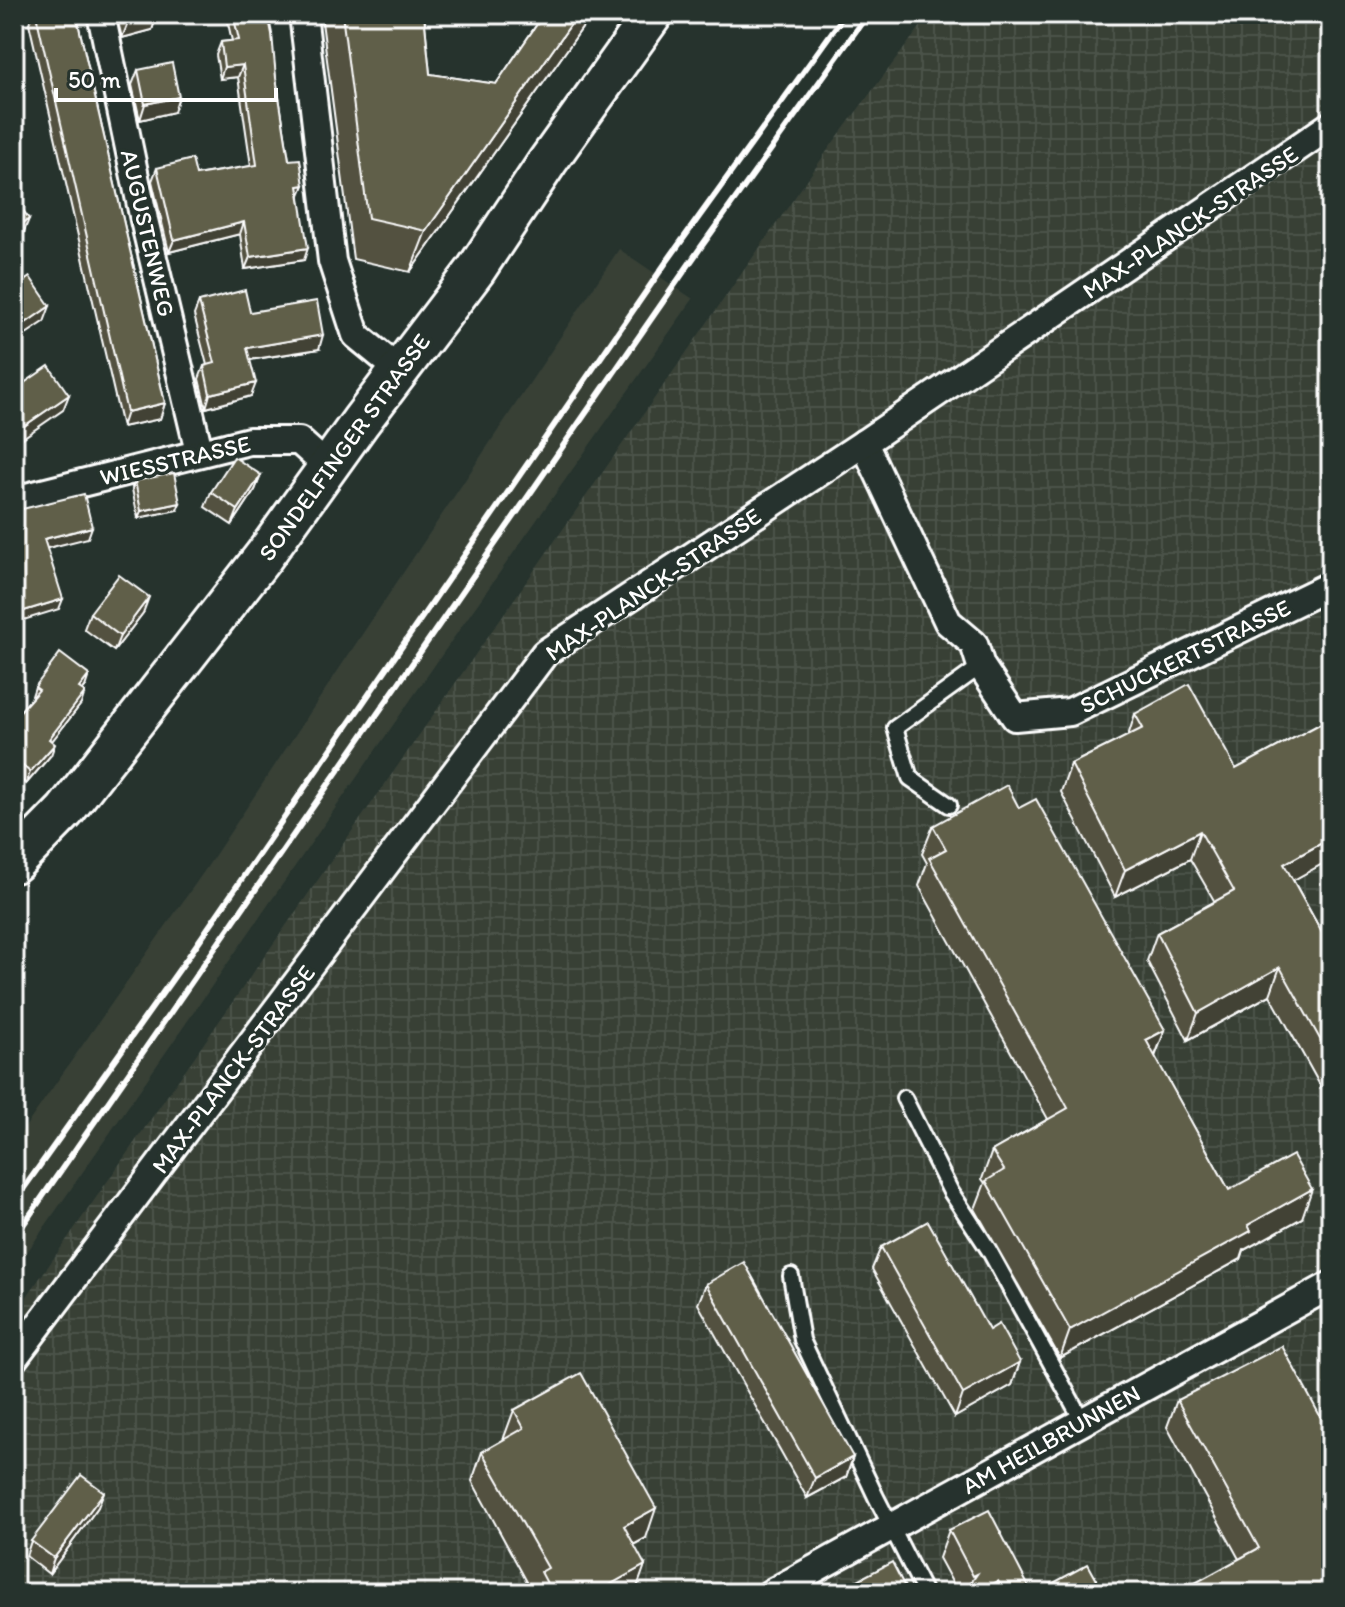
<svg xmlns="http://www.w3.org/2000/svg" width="1345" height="1607" font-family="Itim,sans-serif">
<defs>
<pattern id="industrial-grid" width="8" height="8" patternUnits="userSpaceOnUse" patternTransform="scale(2)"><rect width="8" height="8" fill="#374036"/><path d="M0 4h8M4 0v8" fill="none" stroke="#4b534a"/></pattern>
</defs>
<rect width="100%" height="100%" fill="#26332d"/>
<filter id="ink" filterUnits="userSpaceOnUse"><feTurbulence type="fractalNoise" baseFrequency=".0125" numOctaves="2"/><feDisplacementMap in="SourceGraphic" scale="16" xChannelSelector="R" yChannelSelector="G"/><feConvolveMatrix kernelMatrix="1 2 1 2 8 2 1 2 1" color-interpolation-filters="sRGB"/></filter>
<g filter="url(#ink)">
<polygon fill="#374036" points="619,249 693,299 464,623 14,1271 14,1143 207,867"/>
<polygon fill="url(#industrial-grid)" points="930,14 1331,14 1331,1593 14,1593 14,1315 832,144"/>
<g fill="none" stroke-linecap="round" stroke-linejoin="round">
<g stroke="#fff" stroke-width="20">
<g id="lane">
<polyline points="949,805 910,778 895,728 981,666"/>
<polyline points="904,1098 951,1192 989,1250 1083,1422"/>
<polyline points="791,1276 802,1340 876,1497 925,1593"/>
</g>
</g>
<g stroke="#fff" stroke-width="32">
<g id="street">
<polyline points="101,14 144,220 199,451"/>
<polyline points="303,14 332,261 356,335 400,371"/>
<polyline points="864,443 948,622 974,644 981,666 1015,717 1070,712 1331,585"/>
<polyline points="14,500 249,441 299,441 328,467"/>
<polyline points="14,1358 545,653 864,443 1331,125"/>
<polyline points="771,1593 1331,1285"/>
</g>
</g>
<g stroke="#fff" stroke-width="44">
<polyline id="secondary" points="14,863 65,811 264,556 361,421 475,271 548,161 653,14"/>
</g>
<use href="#lane" stroke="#26332d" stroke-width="14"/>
<use href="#street" stroke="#26332d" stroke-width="26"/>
<use href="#secondary" stroke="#26332d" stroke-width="38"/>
<g stroke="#fff" stroke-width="6">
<polyline points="14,1202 186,960 665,264 845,14"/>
<polyline points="14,1238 701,247 868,14"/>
</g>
</g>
<g fill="#535140" stroke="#fff" stroke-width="2">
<polygon points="33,14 76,14 165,403 160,419 122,427 29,23"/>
<polygon points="116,14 157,14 152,30 122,38"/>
<polygon points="226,14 268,14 276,78 289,160 300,196 304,260 245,269 240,234 169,252 152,181 157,168 196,175 251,166 238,77 220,79 216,55 221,42 232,41"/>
<polygon points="321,14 424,14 430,74 496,84 544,14 592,14 410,272 353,259"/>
<polygon points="138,70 174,112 140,120 132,85"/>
<polygon points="199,302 250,312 319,349 250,360 251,396 206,408 199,379 204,366 207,365 194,315"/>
<polygon points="261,475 255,490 232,525 205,507 211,492"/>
<polygon points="135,481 177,510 138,518 132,489"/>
<polygon points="90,613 143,613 114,651 84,629"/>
<polygon points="35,687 85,687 82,690 81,704 52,741 51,755 26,784 14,773 14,718 31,699"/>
<polygon points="1135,714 1236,769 1331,718 1331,859 1293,880 1331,949 1331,1081 1321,1087 1270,995 1188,1040 1147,961 1157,933 1215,902 1190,859 1115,897 1061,792 1071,764 1128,736"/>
<polygon points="1019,808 1165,1030 1155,1057 1229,1190 1302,1218 1244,1250 1241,1259 1060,1358 975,1209 985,1183 982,1179 992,1151 1048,1119 919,886 927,863 922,854 933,826"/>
<polygon points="1331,1125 1331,1162 1322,1147 1329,1126"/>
<polygon points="881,1247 989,1330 1020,1362 1012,1385 955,1417 872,1269"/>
<polygon points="706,1284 853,1457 846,1477 807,1498 698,1304"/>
<polygon points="1177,1400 1331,1593 1239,1559 1167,1427"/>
<polygon points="514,1410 646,1538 634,1544 635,1593 533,1593 472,1481 482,1452 503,1440"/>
<polygon points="98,1507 49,1574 26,1556 31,1541"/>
<polygon points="949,1530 1032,1593 958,1593 939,1558"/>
</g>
<g fill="#434234" stroke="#fff" stroke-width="2">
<polygon points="578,14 592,14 410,272 426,231"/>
<polygon points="157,15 152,30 122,38 128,23"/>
<polygon points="243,65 238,77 220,79 224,67"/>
<polygon points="179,97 174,112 140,120 145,104"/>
<polygon points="304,185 299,197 298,186"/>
<polygon points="29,219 23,234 14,240 14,229"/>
<polygon points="244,222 240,234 169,252 174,240"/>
<polygon points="308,248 304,260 245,269 250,257"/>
<polygon points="50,306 44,322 14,342 14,331"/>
<polygon points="323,335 319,349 242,361 247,348"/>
<polygon points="256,383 251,396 206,408 210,394"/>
<polygon points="69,395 63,410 14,444 14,433"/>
<polygon points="165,403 160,419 122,427 127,412"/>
<polygon points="261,475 255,490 232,525 238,510"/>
<polygon points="180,503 177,510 138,518 141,511"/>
<polygon points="92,527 88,538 40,550 44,539"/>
<polygon points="149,597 143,613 114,651 120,636"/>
<polygon points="63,599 59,609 14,623 14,614"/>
<polygon points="89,675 85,687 75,699 79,688"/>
<polygon points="85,692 81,704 45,750 49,739"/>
<polygon points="55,744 51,755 26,784 30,772"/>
<polygon points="1200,831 1190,859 1115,897 1125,870"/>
<polygon points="1331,838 1331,859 1274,891 1284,864"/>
<polygon points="1280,967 1270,995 1188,1040 1198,1013"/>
<polygon points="1165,1030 1154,1058 1146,1040"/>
<polygon points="1331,1061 1331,1081 1321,1087"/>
<polygon points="1312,1189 1302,1218 1244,1250 1241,1259 1060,1358 1070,1330 1248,1225"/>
<polygon points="1020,1362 1012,1385 955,1417 963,1394"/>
<polygon points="853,1457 846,1477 807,1498 815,1478"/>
<polygon points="104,1492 98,1507 49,1574 54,1558"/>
<polygon points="656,1508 646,1538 613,1556 624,1526"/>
<polygon points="645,1565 635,1593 595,1593"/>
<polygon points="998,1581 994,1593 975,1593"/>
</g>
<g fill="#605e4a" stroke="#fff" stroke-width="2">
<polygon points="36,14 76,14 165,403 127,412"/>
<polygon points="126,14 157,14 157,15 128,23"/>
<polygon points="233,14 268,14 272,34 276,78 289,160 300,159 304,185 298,186 308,248 250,257 244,222 174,240 157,168 192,159 196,175 257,165 243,65 224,67 221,42 239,40"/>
<polygon points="342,14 424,14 430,74 496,84 544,14 578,14 426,231 368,218"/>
<polygon points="172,63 179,97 145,104 138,70"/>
<polygon points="14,197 29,219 14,229"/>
<polygon points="30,277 50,306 14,331 14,288"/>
<polygon points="245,290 250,312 317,301 323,335 247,348 256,383 210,394 204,366 215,363 199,302"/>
<polygon points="49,366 69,395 14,433 14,390"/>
<polygon points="234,457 261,475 238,510 211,492"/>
<polygon points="174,473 180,503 141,511 135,481"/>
<polygon points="84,494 92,527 44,539 63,599 14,614 14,511"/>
<polygon points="119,575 149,597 120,636 90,613"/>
<polygon points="60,653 89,675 79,688 85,692 49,739 55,744 30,772 14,758 14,718 39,690 35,687"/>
<polygon points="1189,684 1236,769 1331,718 1331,838 1284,864 1331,949 1331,1059 1280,967 1198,1013 1157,933 1234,891 1200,831 1125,870 1071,764 1143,728 1135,714"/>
<polygon points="1007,785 1019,808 1036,799 1165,1030 1146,1040 1229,1190 1293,1155 1312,1189 1248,1225 1251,1231 1070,1330 986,1181 1004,1170 992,1151 1068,1108 929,858 946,849 933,826"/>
<polygon points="928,1221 989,1330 999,1324 1020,1362 963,1394 881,1247"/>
<polygon points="744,1262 853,1457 815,1478 706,1284"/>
<polygon points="1282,1346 1331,1436 1331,1593 1177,1593 1259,1548 1177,1400"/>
<polygon points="581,1373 656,1508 624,1526 645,1565 595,1593 543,1593 550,1589 541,1572 548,1568 482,1452 524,1428 514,1410"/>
<polygon points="81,1475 104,1492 54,1558 31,1541"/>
<polygon points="989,1510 1032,1593 1005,1593 998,1581 975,1593 964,1593 977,1574 973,1576 949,1530"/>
<polygon points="892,1562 908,1593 833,1593"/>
<polygon points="1088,1564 1104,1593 1035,1593"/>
</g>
</g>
<g text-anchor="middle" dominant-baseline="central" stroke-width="7" stroke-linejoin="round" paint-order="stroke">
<g font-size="24" fill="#fff" stroke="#26332d">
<text transform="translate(1190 222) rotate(-34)">MAX-PLANCK-STRASSE</text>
<text transform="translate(148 233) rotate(77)">AUGUSTENWEG</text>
<text transform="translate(344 447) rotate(-54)">SONDELFINGER STRASSE</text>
<text transform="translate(175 460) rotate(-13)">WIESSTRASSE</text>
<text transform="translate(653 584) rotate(-34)">MAX-PLANCK-STRASSE</text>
<text transform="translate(1185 656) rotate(-26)">SCHUCKERTSTRASSE</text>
<text transform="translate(233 1069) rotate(-53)">MAX-PLANCK-STRASSE</text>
<text transform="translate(1051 1439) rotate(-29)">AM HEILBRUNNEN</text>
</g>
</g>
<rect width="1345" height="1607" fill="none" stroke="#26332d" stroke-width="48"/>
<rect x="24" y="24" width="1297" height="1559" fill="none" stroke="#fff" stroke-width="3" filter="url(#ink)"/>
<path d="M56 88v12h220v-12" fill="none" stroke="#ffffff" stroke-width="4"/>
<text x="68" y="88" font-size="24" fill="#ffffff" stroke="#26332d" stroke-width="6" paint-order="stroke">50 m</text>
</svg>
